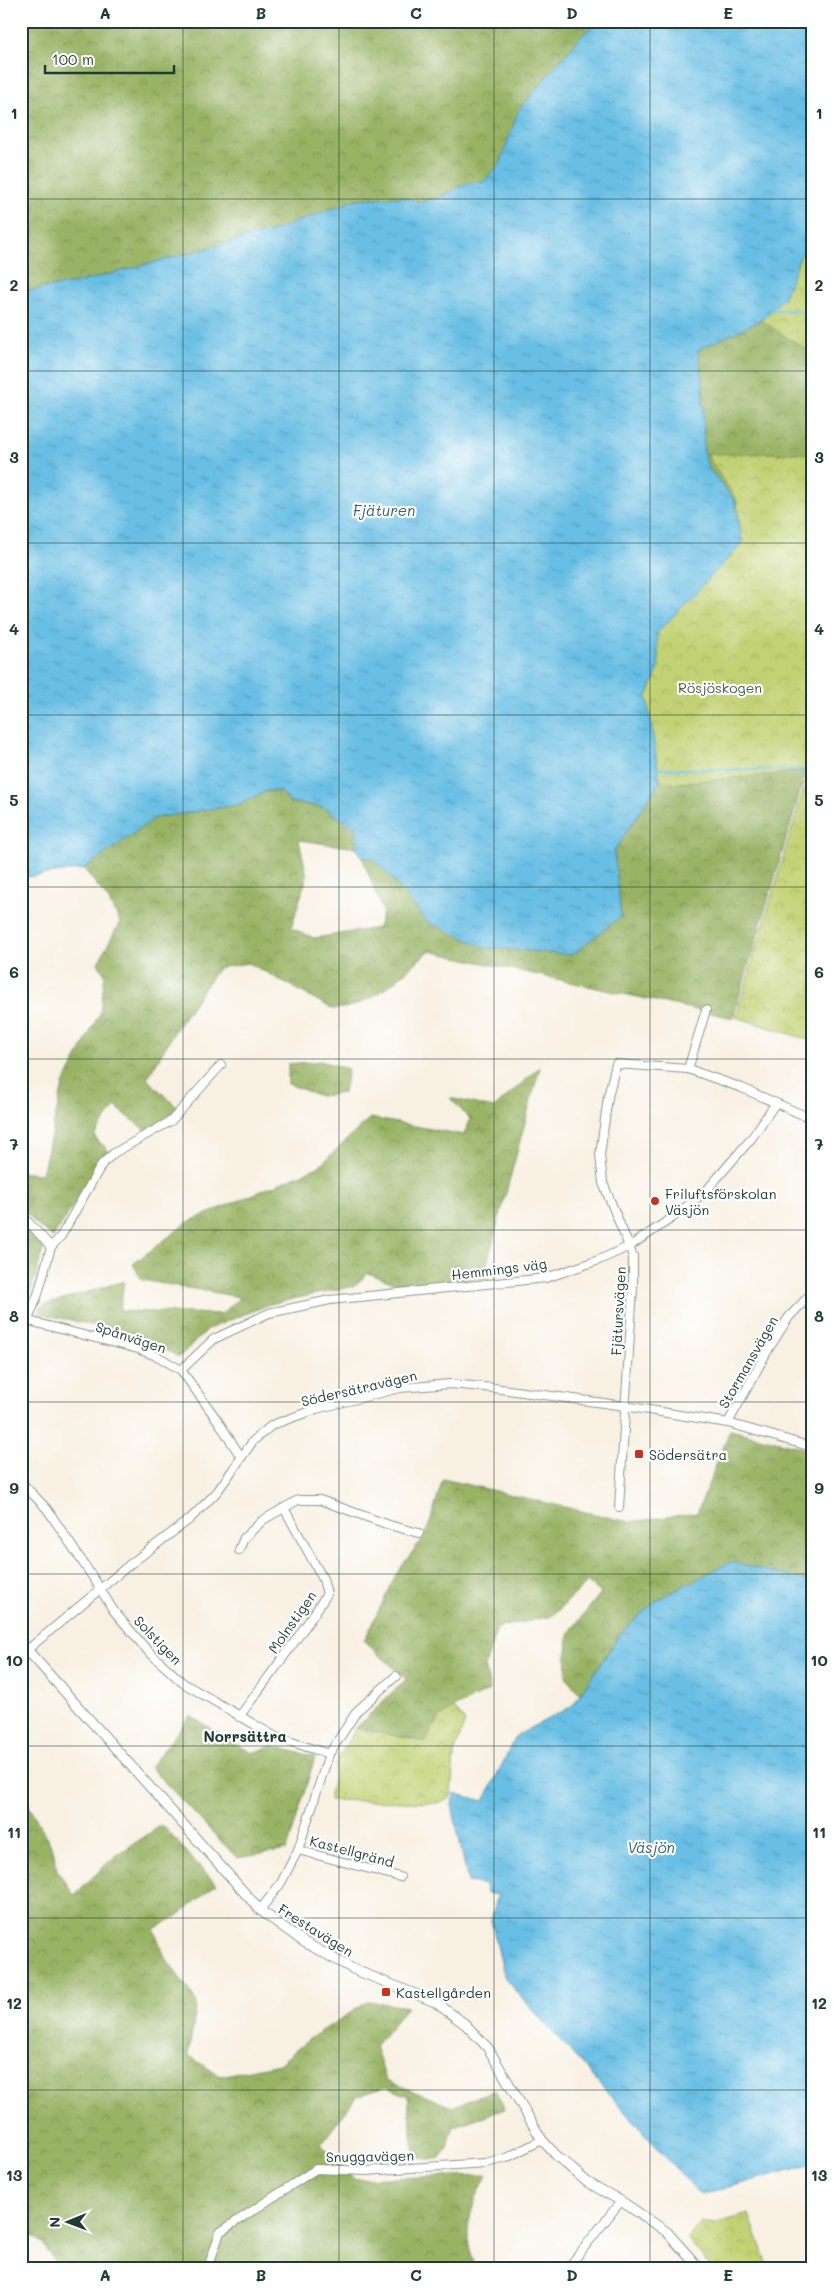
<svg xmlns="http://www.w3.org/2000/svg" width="833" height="2289" font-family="Mali,sans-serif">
<defs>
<pattern id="forest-crowns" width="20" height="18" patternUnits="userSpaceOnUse" patternTransform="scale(1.25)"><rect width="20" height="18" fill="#99b365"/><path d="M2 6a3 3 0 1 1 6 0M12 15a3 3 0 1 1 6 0" fill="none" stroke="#7c9354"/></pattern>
<pattern id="park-crowns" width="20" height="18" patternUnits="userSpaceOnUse" patternTransform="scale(1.25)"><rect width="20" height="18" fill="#c2d173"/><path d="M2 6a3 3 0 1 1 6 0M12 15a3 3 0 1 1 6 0" fill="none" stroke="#a6b464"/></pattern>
<pattern id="water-ripples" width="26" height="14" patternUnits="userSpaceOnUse" patternTransform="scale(1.25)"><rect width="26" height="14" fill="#67bee4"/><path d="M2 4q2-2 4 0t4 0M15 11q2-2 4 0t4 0" fill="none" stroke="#549cba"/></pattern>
</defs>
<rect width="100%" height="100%" fill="#fff"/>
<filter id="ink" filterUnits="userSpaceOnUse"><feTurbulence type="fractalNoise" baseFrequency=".02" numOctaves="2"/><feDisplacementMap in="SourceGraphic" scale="10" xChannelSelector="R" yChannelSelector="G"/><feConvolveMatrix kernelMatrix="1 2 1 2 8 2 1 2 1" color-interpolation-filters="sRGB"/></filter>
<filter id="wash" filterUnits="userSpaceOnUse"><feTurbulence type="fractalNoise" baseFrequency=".0096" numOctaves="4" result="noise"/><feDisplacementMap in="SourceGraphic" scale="20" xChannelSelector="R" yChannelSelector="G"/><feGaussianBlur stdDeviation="1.12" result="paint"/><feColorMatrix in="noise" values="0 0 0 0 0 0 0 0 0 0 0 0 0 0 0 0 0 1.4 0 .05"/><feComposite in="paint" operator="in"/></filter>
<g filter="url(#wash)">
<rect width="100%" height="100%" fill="#f8f0e2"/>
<g fill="url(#forest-crowns)" stroke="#5c784c">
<polygon points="21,21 600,21 581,36 519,111 500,164 484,182 468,183 440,197 421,202 400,197 357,199 276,230 80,282 21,292"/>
<path d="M 812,228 L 812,641 L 808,765 L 733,1018 L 429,951 C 401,975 372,1008 333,1009 L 249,963 L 218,968 L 176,1029 L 147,1079 L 178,1108 L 160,1123 L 145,1130 L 115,1106 L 94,1136 L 109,1151 L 53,1237 L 40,1228 L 21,1207 L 21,1172 L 42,1174 L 63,1085 L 100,1013 L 105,975 L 98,963 L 120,922 L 108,899 L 84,869 L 155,818 L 236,805 L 267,791 L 281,791 L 289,802 L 323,807 L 357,829 L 356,848 L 299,840 L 307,876 L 291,928 L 314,938 L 378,928 L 383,912 L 362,857 L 373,859 L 390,876 L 427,922 L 621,917 L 614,851 L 660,781 L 659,769 L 735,501 L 708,467 L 704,454 L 703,387 L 698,350 L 763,319 Z"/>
<polygon points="320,1061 348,1069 344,1093 320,1096 288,1084 288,1064"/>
<polygon points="540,1067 483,1278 415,1284 391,1282 368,1273 354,1286 270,1304 208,1329 179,1357 137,1335 38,1313 41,1306 124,1281 120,1311 222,1314 240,1297 142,1280 133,1264 188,1222 318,1167 370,1118 464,1135 470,1119 450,1098 494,1108"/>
<polygon points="21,1223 44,1246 27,1307 21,1307"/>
<polygon points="730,1430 812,1450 812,1582 621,1633 580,1694 566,1677 568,1634 601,1593 588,1582 552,1616 497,1628 485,1666 490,1690 453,1708 439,1718 425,1742 356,1728 406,1679 364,1641 397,1573 427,1532 443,1479 629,1522 697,1513"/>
<polygon points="190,1716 252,1753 272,1746 315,1757 287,1850 237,1858 150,1767"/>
<path d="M 21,1788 L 25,1799 L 53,1849 L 57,1870 L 74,1895 L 114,1857 L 162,1825 L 216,1884 L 179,1915 L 154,1929 L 164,1955 L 197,2003 L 188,2055 L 220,2076 L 279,2064 L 312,2037 L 369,2001 L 407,2007 L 375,2046 L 386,2080 L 452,2107 L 495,2090 L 505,2109 L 454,2126 L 446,2150 L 439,2159 L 425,2159 L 414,2155 L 408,2096 L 386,2087 L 357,2096 L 321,2144 L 354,2179 L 487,2175 C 473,2204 460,2230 474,2261 L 467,2268 L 59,2268 L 41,2242 L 21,2228 Z"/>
</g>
<g fill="url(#park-crowns)" stroke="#708754">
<polygon points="812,215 812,353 740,307"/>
<polygon points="812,453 812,1041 736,1017 809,771 667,784 631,751 632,660 740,528 737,501 706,454"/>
<polygon points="453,1708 465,1721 454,1754 451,1797 438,1803 329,1800 337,1760 356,1728 425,1742 439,1718"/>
<polygon points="749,2214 765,2259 772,2268 712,2268 687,2238 702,2222 713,2224"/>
</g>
<g fill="url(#water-ripples)" stroke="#437e8c">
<polygon points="600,21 812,21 812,228 784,297 763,319 698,350 703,387 704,454 708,467 735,501 743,543 657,633 659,668 647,697 660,781 614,851 621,916 572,955 484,947 427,922 390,876 373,859 362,857 356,848 357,829 323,807 289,802 281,791 267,791 237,805 155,818 84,869 27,877 21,871 21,292 80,282 276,230 357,199 400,197 421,202 440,197 468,183 484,182 500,164 518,111 581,36"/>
<polygon points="730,1562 812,1582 812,2164 700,2195 505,1979 491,1920 498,1895 486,1893 485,1885 468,1882 452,1805 454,1793 484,1801 516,1736 572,1706 621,1633 655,1601"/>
</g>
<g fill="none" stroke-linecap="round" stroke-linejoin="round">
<g stroke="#67bee4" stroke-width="2.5">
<polyline points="772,310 812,312"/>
<polyline points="659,769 812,770"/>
</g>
</g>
</g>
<g filter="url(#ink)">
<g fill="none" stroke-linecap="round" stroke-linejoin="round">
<g stroke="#8c968b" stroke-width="10">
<g id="minor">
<polyline points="688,1069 706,1010"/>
<polyline points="21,1214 51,1247 38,1294 28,1320"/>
<polyline points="51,1247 61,1236 102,1164 114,1153 171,1121 221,1065"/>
<polyline points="21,1319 138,1349 159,1357 181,1370 218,1421 241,1457"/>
<polyline points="181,1370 214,1339 269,1313 330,1300 546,1278 599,1260 630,1246 672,1218 706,1191 751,1139 775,1104"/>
<polyline points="728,1423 769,1348 789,1317 812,1293"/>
<polyline points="21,1482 47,1509 96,1582 113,1610 147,1650 183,1683 276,1737 329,1754"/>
<polyline points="619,1507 633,1288 633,1256 603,1183 600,1155 608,1097 616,1064 688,1069 742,1088 812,1119"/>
<polyline points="239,1550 244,1538 263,1520 298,1500 320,1500 389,1525 419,1533"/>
<polyline points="27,1650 129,1565 190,1519 217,1492 253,1441 272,1425 316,1409 400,1388 450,1384 494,1388 625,1406 728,1423 812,1447"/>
<path d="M 239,1717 C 269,1676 300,1637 327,1594 L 323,1579 L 284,1508"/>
<polyline points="298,1850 400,1877"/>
<polyline points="260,1910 281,1883 298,1850 329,1754 357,1711 396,1676"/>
<polyline points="213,2268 210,2262 220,2232 316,2169 366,2171 485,2163 506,2158 542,2140"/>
<polyline points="568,2268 621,2201"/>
</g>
</g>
<g stroke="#8c968b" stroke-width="11">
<polyline id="tertiary" points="21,1643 260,1910 304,1942 353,1969 435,2002 465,2024 488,2048 542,2140 556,2155 587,2182 621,2201 667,2232 699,2268"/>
</g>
<use href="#minor" stroke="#fff" stroke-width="8"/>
<use href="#tertiary" stroke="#fff" stroke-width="9"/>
</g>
</g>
<path fill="none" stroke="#1f3d34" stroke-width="1" stroke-opacity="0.55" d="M 183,21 L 183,2268M 339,21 L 339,2268M 494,21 L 494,2268M 650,21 L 650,2268M 21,199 L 812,199M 21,371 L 812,371M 21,543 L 812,543M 21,715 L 812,715M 21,887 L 812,887M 21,1059 L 812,1059M 21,1230 L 812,1230M 21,1402 L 812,1402M 21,1574 L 812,1574M 21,1746 L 812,1746M 21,1918 L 812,1918M 21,2090 L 812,2090"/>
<g fill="#c8321e" stroke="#fff" stroke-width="2">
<circle cx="655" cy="1201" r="5"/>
<rect x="634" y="1449" width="10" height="10" rx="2.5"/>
<rect x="381" y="1987" width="10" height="10" rx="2.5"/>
</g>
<g text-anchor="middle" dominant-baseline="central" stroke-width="4.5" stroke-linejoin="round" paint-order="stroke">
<g font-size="14" fill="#486244" stroke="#fff">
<text x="720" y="687">Rösjöskogen</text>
</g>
<g font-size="14" fill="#1f3d34" stroke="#fff" text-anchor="start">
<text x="665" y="1193">Friluftsförskolan<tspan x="665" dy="16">Väsjön</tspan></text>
<text x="649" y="1454">Södersätra</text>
<text x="396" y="1992">Kastellgården</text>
</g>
<g font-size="14" fill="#1f3d34" stroke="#fff">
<text transform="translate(499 1269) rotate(-7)">Hemmings väg</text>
<text transform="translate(618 1311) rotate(-87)">Fjätursvägen</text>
<text transform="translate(131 1337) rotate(18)">Spånvägen</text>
<text transform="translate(748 1362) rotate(-60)">Stormansvägen</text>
<text transform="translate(359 1388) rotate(-13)">Södersätravägen</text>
<text transform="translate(292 1622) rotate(-55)">Molnstigen</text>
<text transform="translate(158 1640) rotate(46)">Solstigen</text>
<text transform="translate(352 1851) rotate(15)">Kastellgränd</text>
<text transform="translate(316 1930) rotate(32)">Frestavägen</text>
<text transform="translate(370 2156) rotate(-1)">Snuggavägen</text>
</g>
<g font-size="15" font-style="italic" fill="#356469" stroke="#fff">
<text x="384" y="510">Fjäturen</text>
<text x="651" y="1847">Väsjön</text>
</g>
<g font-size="15" font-weight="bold" fill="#1f3d34" stroke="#fff">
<text x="245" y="1736">Norrsättra</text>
</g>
</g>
<rect width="833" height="2289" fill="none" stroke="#fff" stroke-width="55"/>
<g transform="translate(68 2222) rotate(269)" stroke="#ffffff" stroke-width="4" paint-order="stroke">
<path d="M0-4L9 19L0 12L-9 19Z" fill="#1f3d34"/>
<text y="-8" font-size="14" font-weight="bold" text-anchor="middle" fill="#1f3d34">N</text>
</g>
<path d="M45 65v8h129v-8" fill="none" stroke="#1f3d34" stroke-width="2.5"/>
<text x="52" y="65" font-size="15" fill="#1f3d34" stroke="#ffffff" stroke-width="4" paint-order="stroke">100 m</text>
<rect x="28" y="28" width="778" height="2234" fill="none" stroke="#1f3d34" stroke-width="2"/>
<g font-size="16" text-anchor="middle" font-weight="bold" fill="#1f3d34">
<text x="105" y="19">A</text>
<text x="261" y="19">B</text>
<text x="416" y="19">C</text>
<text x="572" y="19">D</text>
<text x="728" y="19">E</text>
<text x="14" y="119">1</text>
<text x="819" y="119">1</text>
<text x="14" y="291">2</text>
<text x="819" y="291">2</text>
<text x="14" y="463">3</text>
<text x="819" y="463">3</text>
<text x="14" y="635">4</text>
<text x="819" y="635">4</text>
<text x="14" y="806">5</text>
<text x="819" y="806">5</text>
<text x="14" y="978">6</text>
<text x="819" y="978">6</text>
<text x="14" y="1150">7</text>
<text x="819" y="1150">7</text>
<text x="14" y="1322">8</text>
<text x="819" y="1322">8</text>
<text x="14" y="1494">9</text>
<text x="819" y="1494">9</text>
<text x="14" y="1666">10</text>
<text x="819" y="1666">10</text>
<text x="14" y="1838">11</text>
<text x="819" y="1838">11</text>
<text x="14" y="2009">12</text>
<text x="819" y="2009">12</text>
<text x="14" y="2181">13</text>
<text x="819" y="2181">13</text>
<text x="105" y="2281">A</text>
<text x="261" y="2281">B</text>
<text x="416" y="2281">C</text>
<text x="572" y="2281">D</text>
<text x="728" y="2281">E</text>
</g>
</svg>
